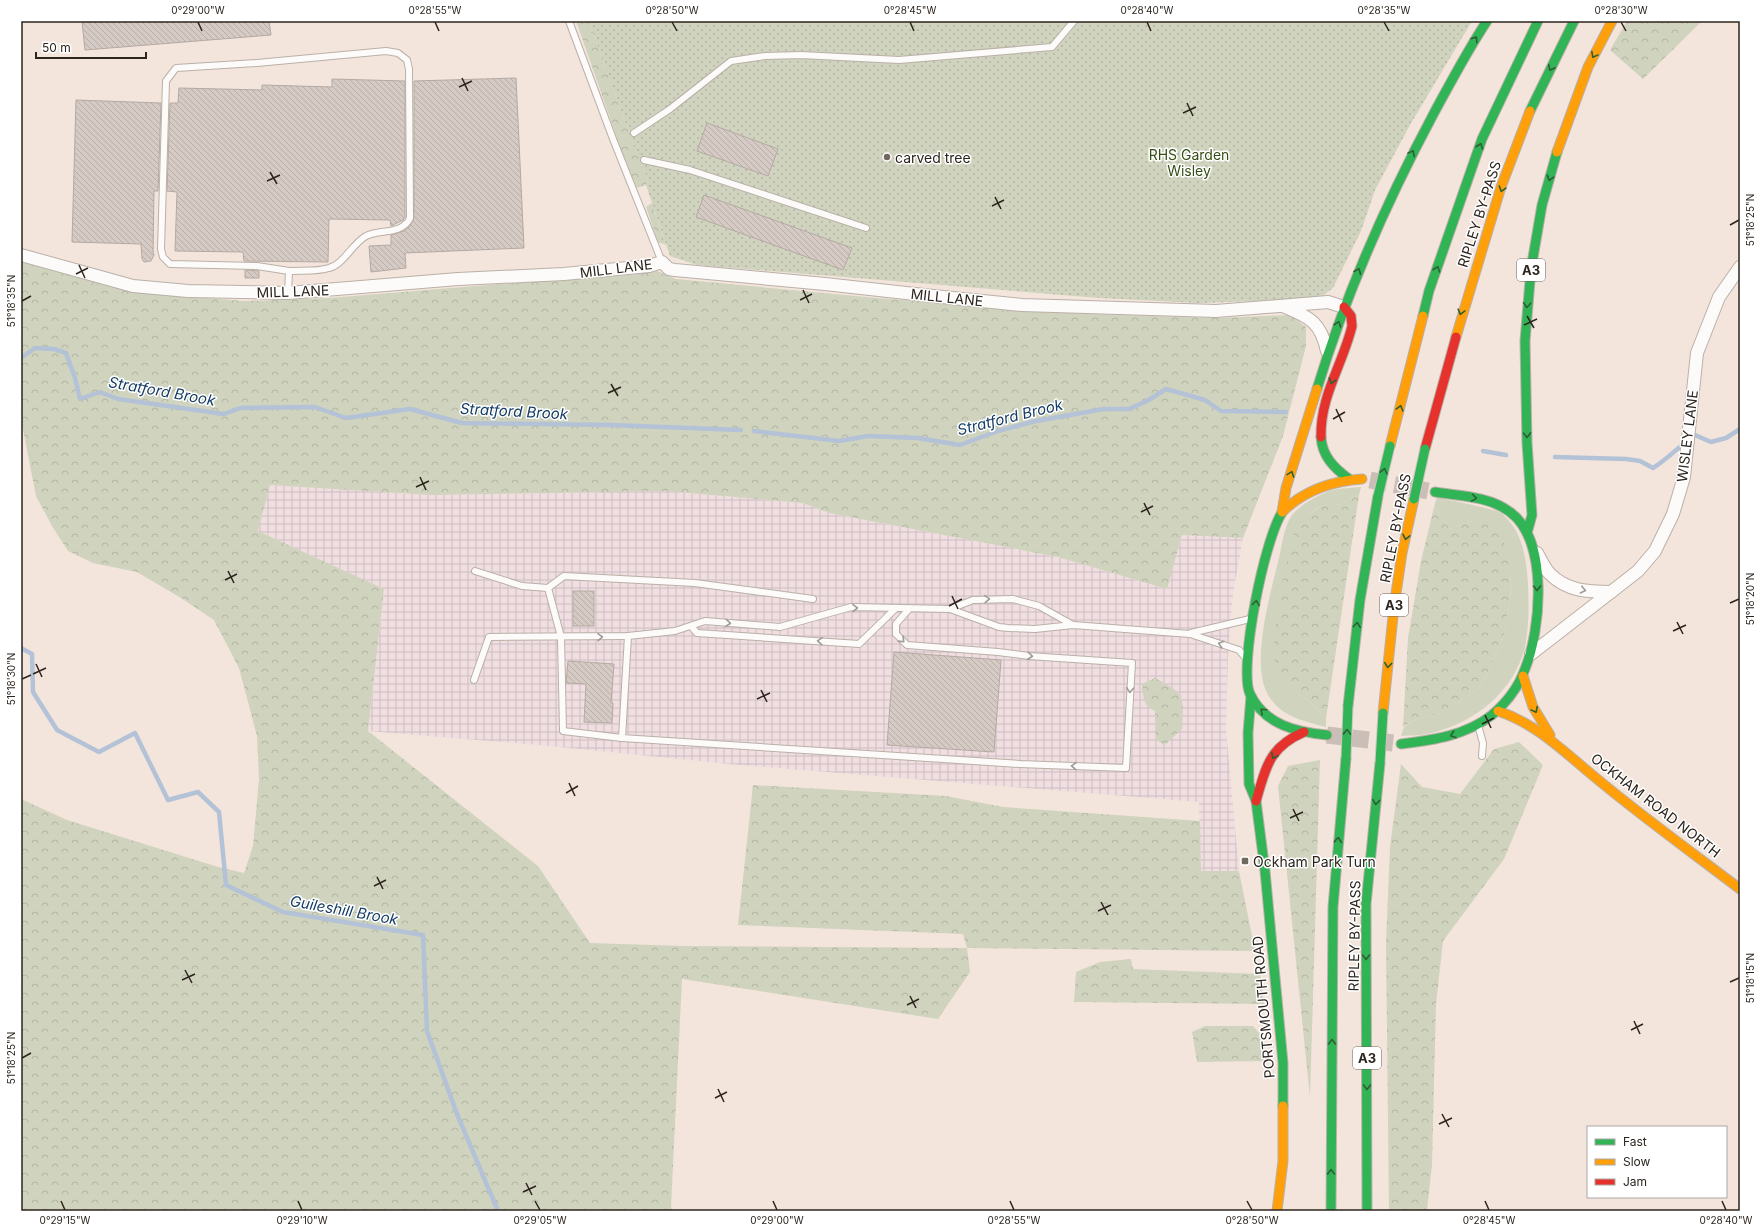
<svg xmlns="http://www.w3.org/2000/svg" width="1761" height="1232" font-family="Inter,sans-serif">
<defs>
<pattern id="industrial-grid" width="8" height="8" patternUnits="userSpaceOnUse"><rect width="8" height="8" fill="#f0dee1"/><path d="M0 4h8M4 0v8" fill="none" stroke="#cebec1"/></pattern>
<pattern id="forest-crowns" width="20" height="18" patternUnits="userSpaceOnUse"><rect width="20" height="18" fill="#d0d3be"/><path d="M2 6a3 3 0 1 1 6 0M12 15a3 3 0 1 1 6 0" fill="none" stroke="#b3b5a3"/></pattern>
<pattern id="garden-dots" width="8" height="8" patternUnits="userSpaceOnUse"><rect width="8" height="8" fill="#d0d3be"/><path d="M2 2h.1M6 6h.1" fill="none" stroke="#b3b5a3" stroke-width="1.8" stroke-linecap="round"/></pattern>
<pattern id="building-back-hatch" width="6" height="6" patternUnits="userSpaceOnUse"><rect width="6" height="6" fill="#d6cbc4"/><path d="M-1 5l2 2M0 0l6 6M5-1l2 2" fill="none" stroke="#b8aea8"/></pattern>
</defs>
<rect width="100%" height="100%" fill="#f3e5dc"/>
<polygon fill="url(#industrial-grid)" points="270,485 430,495 665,491 803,503 829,513 1058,557 1167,589 1182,535 1243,538 1233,593 1228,657 1226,729 1239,871 1201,871 1199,802 739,765 539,745 368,731 384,589 258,531"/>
<g fill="#d0d3be">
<path d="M 1361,487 L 1359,495 L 1340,505 C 1324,501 1317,508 1306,518 L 1293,692 L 1308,700 L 1326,718 L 1326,727 C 1303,721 1279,716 1267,693 C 1251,662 1270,595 1278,562 C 1282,547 1283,528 1292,515 C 1300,505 1321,493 1333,490 C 1342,488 1352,488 1361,487 Z"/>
<path d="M 1437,497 C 1447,500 1496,509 1501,513 C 1523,531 1526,557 1528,584 C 1529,605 1529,627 1525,647 C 1514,692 1474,723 1431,733 C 1422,736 1411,735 1401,736 L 1404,727 L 1418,718 L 1441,713 L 1473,693 L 1482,685 L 1504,636 L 1510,600 L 1511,574 L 1481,518 L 1450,529 L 1434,507 Z"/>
</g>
<g fill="url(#forest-crowns)">
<polygon points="576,21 589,21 632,142 648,180 646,185 637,188 622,152"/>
<polygon points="1627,21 1702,21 1643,79 1610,50"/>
<polygon points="652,203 666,245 658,242 646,207"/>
<polygon points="21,262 126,291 244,301 329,298 500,284 631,275 657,271 676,279 877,298 1089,314 1216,318 1290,315 1306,327 1306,346 1283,436 1243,538 1182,535 1167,589 1058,557 829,513 803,503 665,491 430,495 270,485 258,531 384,589 368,731 538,866 590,943 683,946 967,948 963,934 738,925 753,785 946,796 1003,807 1200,821 1201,871 1239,871 1255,951 967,948 970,972 938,1019 682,979 671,1207 673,1211 21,1211 21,799 67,820 218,867 244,873 253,846 259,779 257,736 239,668 214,620 181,598 137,572 93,563 68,551 52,526 36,496 21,419"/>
<polygon points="1359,495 1326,718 1308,700 1293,692 1286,686 1276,669 1273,650 1280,591 1294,534 1305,518 1321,506 1330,503 1340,505"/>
<polygon points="1434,507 1450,529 1481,518 1491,525 1499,534 1505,545 1511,574 1510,600 1504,636 1482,685 1473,693 1441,713 1418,718 1403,727 1408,638 1421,561"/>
<path d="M 1155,678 C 1185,694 1184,695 1182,729 L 1165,745 L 1156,740 L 1155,711 C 1143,706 1143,695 1142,684 Z"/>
<polygon points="1519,742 1543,765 1504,859 1443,941 1436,1004 1432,1164 1427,1211 1389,1211 1386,943 1390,847 1401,764 1422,787 1460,794 1494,749"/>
<polygon points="1320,760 1310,1097 1278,786 1288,766"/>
<polygon points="1131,959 1133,969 1260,974 1264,1004 1074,1002 1076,972 1100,962"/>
<polygon points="1205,1026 1253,1026 1264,1038 1266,1061 1197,1062 1192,1032"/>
</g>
<polygon fill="url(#garden-dots)" points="589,21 1472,21 1410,125 1375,190 1361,231 1333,288 1321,297 1289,300 1199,303 1099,298 697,265 670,256 646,185 648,180 632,142"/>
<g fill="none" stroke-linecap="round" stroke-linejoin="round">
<g stroke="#b3c2d6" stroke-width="4.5">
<polyline points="21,358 35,348 54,349 66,353 75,378 80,399 100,392 118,399 224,414 240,408 315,407 346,418 410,409 462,423 611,425 741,430"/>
<polyline points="754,431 839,441 868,436 918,438 960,445 998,431 1036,421 1104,409 1129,409 1147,401 1166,389 1205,400 1221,411 1286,412"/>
<polyline points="1483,451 1506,455"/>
<path d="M 1555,457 L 1626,459 L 1640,461 L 1653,468 C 1668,459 1680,445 1695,435 L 1711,442 L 1726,438 L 1740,429"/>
<polyline points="21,648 32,654 33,692 57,730 99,752 135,733 168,800 198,792 219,812 226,885 283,912 423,935 427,1031 457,1114 498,1211"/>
</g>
</g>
<g fill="url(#building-back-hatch)" stroke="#b4a9a3">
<polygon points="82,21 269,21 271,35 85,50"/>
<polygon points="516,78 524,248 405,253 406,268 371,272 369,246 391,245 391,235 404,231 410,226 414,218 414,81"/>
<polygon points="332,79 405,81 405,217 403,220 391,226 390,220 329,219 328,262 244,261 243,252 175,251 177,192 167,191 170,103 178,103 179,88 262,90 262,85 332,87"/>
<polygon points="76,100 161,103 158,191 154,191 153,252 154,255 151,261 144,262 142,259 141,244 72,242"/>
<polygon points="707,123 778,149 768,176 697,151"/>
<polygon points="704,195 852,248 843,270 696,217"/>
<polygon points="245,270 259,271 259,278 245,278"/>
<rect x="573" y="591" width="21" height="35"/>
<polygon points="894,652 1001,660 994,752 887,745"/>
<polygon points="568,661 614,664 611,703 613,703 612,723 584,722 586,684 566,683"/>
</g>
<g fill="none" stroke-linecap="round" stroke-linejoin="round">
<g stroke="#cbbeb6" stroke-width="17" stroke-dasharray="17 8" stroke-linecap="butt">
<polyline points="1370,480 1428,491"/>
<polyline points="1327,735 1393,743"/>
</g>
<g stroke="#bab0a8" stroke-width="8">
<g id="lane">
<polyline points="569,21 613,139 662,262"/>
<polyline points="634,133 670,109 731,61 765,56 801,55 899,60 1052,47 1074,21"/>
<polyline points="644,160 690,170 866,228"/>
<path d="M 288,293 L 289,271 L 257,266 L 170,264 L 163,257 L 161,249 L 166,81 L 176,68 L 257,63 L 386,51 L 398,53 L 407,60 L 409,69 L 410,218 C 402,235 380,229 366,236 C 352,244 343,265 329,268 C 317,272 302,270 289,271"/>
<polyline points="475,571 522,586 548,588"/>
<polyline points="950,609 973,600 1013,599 1039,606 1073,625"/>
<polyline points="691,626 697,633 859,644 896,608"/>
<polyline points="1191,633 1250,619"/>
<polyline points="628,636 622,738 1020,764 1126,768 1132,663 1029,656 998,652 907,645 896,634 896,624 909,609"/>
<polyline points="474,680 489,637 628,636 675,631 705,621 780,627 851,607 950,609 999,627 1008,628 1035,629 1073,625 1190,634 1239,650 1244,656"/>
<polyline points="1478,725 1483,743 1482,756"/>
<polyline points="622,738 563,731 561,637 548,588 564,576 695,583 813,599"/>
</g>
</g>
<g stroke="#bab0a8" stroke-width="14">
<g id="street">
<polyline points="21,255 133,286 188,291 288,293 458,279 564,274 649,266 662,262 669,269 675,270 825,284 933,296 1022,305 1216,311 1328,302 1344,307"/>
<path d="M 1285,307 C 1310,317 1321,323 1327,351"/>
<path d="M 1537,553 C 1541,560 1545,569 1550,574 C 1567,591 1588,592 1611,592"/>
<polyline points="1531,654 1638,571 1655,551 1673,514 1684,477 1697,353 1719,297 1740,267"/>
</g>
</g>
<g stroke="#bab0a8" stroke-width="11">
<g id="fast">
<polyline points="1530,111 1574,21"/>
<polyline points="1423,316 1429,291 1482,139 1538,21"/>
<path d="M 1317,389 C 1346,293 1387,201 1434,113 C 1451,82 1467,51 1487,21"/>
<path d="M 1321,437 C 1322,456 1334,468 1349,479"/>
<path d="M 1283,511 C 1265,536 1238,668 1250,694 C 1265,725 1296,732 1327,735"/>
<polyline points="1527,533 1532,515 1527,443 1525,341 1531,269 1542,205 1557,152"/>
<polyline points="1251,696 1248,733 1249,784 1256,801 1265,871 1283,1063 1283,1106"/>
<polyline points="1348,706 1360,600 1378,496"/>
<path d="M 1401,744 C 1433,740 1465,736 1492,715 C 1506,703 1519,686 1525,669 C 1541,630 1549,540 1510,512 C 1489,496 1460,496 1435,492"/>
<polyline points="1331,1211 1333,907 1346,758"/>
<polyline points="1367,1211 1366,904 1380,763"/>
</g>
</g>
<g stroke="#bab0a8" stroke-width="11">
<g id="slow">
<polyline points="1557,152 1588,67 1612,21"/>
<polyline points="1456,337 1501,187 1530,111"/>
<polyline points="1390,446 1423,316"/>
<path d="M 1283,511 C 1305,490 1332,481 1362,479"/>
<polyline points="1282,512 1286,488 1317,389"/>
<polyline points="1523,676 1533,707 1550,735"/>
<path d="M 1498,711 C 1540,725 1568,756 1602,783 C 1647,820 1694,854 1740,889"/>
<polyline points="1383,713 1394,607 1402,553 1414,499"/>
<polyline points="1277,1211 1283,1161 1283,1106"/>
</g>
</g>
<g stroke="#bab0a8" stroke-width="11">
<g id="jam">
<path d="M 1321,437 C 1320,396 1343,364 1352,326 L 1351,316 L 1344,307"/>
<polyline points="1425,449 1456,337"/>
<path d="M 1256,801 C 1266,767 1269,747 1304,732"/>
</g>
</g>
<use href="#lane" stroke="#fdfbfa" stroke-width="6"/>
<use href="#street" stroke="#fdfbfa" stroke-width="12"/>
<use href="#fast" stroke="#30b455" stroke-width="9"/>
<use href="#slow" stroke="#ff9f0a" stroke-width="9"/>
<use href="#jam" stroke="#e5322d" stroke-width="9"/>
<g stroke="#cdc5c1" stroke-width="11" stroke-linecap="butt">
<g id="fast-bridge">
<polyline points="1378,496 1390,446"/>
<polyline points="1414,499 1425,449"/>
<polyline points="1346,758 1348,706"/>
<polyline points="1380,763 1383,713"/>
</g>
</g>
<use href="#fast-bridge" stroke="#30b455" stroke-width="9"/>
</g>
<defs><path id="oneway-chevron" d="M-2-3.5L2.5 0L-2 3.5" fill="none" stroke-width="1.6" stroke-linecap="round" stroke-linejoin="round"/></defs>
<g stroke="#2e5e33">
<use href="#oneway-chevron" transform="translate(1475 39) rotate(-57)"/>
<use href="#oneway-chevron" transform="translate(1594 55) rotate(118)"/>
<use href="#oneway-chevron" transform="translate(1551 68) rotate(116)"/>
<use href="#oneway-chevron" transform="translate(1480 146) rotate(-71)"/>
<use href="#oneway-chevron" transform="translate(1412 153) rotate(-62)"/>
<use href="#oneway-chevron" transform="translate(1550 178) rotate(105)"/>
<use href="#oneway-chevron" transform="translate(1502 189) rotate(108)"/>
<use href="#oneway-chevron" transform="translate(1437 269) rotate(-71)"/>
<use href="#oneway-chevron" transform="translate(1358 271) rotate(-68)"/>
<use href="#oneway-chevron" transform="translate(1527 305) rotate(95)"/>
<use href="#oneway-chevron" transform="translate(1461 312) rotate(105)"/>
<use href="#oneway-chevron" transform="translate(1338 324) rotate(-71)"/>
<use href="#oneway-chevron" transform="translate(1332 381) rotate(107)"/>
<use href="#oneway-chevron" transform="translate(1400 408) rotate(-75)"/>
<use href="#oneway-chevron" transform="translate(1527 435) rotate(89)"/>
<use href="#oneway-chevron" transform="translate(1384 471) rotate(-76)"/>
<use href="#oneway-chevron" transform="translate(1291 474) rotate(-70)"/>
<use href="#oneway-chevron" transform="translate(1474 498) rotate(9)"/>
<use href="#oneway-chevron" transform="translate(1406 537) rotate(102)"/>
<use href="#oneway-chevron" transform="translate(1537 588) rotate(89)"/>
<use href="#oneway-chevron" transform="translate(1256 603) rotate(-82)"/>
<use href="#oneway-chevron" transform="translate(1357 625) rotate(-83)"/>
<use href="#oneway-chevron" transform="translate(1388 665) rotate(96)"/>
<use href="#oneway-chevron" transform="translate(1535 710) rotate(62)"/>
<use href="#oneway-chevron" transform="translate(1263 711) rotate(-137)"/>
<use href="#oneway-chevron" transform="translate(1347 732) rotate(-88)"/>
<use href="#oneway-chevron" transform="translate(1453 735) rotate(161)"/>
<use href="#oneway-chevron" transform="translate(1274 756) rotate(118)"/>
<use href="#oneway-chevron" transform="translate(1376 802) rotate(96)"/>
<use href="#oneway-chevron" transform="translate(1338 840) rotate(-85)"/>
<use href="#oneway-chevron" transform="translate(1366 957) rotate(90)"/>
<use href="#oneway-chevron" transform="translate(1332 1042) rotate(-90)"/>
<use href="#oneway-chevron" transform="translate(1367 1087) rotate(90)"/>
<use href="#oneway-chevron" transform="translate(1331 1172) rotate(-90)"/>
</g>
<g stroke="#9f9a97">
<use href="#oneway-chevron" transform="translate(1583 590) rotate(12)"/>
<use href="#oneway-chevron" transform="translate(987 599) rotate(-4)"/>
<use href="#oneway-chevron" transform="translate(855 608) rotate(-2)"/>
<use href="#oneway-chevron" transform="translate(728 623) rotate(5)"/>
<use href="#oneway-chevron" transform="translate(600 637) rotate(-1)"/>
<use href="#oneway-chevron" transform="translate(902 640) rotate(44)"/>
<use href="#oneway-chevron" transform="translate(820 641) rotate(-176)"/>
<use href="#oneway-chevron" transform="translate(1221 644) rotate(-162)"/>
<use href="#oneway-chevron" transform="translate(1030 656) rotate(6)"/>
<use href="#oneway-chevron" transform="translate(1130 690) rotate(93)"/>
<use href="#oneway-chevron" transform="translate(1074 766) rotate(-177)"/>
</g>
<path fill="none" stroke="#2c241d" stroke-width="1.5" d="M 198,22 L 202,31M 435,22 L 439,31M 672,22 L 677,31M 910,22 L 914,31M 1147,22 L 1151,31M 1384,22 L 1389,31M 1621,22 L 1626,31M 462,78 L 468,91M 459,87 L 472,81M 1187,103 L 1193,116M 1183,113 L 1196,107M 270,172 L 277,184M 267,181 L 280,175M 995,197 L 1001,209M 992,206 L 1004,200M 1730,225 L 1739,220M 79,265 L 85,278M 76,274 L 88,268M 803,290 L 809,303M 800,300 L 812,294M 22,301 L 31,296M 1527,316 L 1534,328M 1524,325 L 1537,319M 611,384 L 618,396M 608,393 L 621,387M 1336,409 L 1342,422M 1333,419 L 1345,412M 420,477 L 426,490M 416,487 L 429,481M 1144,503 L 1150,515M 1141,512 L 1153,506M 228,571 L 234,583M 225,580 L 237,574M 952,596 L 958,609M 1730,603 L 1739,599M 949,606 L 962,599M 1677,622 L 1683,634M 1673,631 L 1686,625M 36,664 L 42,677M 33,674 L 46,668M 22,679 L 31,675M 761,690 L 767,702M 757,699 L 770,693M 1485,715 L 1491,728M 1482,724 L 1494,718M 569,783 L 575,796M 566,793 L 578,786M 1293,809 L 1299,821M 1290,818 L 1303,812M 377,877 L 383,889M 374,886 L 386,880M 1101,902 L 1108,915M 1098,911 L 1111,905M 185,970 L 192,983M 182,980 L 195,974M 1730,982 L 1739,978M 910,996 L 916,1008M 907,1005 L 919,999M 1634,1021 L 1640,1034M 1631,1030 L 1643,1024M 22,1058 L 31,1053M 718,1089 L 724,1102M 715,1098 L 727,1092M 1442,1114 L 1449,1127M 1439,1124 L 1452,1118M 526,1183 L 532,1195M 523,1192 L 536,1186M 61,1201 L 65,1210M 298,1201 L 302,1210M 535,1201 L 540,1210M 773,1201 L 777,1210M 1010,1201 L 1014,1210M 1247,1201 L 1252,1210M 1485,1201 L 1489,1210M 1722,1201 L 1726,1210"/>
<g fill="#726860" stroke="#fff" stroke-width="1.5">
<circle cx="887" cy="157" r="4"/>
<rect x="1241" y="857" width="8" height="8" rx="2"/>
</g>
<g text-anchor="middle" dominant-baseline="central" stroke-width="3" stroke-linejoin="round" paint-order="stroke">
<g fill="#fff" stroke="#6b6661" stroke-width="1">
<rect x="1517" y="259" width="28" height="22" rx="3"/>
<rect x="1380" y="594" width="28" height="22" rx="3"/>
<rect x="1353" y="1047" width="28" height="22" rx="3"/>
</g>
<g font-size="13" font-weight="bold" fill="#2c241d">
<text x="1531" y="270">A3</text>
<text x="1394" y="605">A3</text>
<text x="1367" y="1058">A3</text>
</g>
<g font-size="14" fill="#354d16" stroke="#fff">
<text x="1189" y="154">RHS Garden<tspan x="1189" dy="16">Wisley</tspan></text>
</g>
<g font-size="14" fill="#2c241d" stroke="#fff" text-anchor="start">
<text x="895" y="157">carved tree</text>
<text x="1253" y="861">Ockham Park Turn</text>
</g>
<g font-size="14" fill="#2c241d" stroke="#fff">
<text transform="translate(1479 214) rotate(-72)">RIPLEY BY-PASS</text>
<text transform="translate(616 268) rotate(-7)">MILL LANE</text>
<text transform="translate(293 291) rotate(-2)">MILL LANE</text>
<text transform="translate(947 297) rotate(6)">MILL LANE</text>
<text transform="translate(1687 436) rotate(-83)">WISLEY LANE</text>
<text transform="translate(1395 528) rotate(-79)">RIPLEY BY-PASS</text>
<text transform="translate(1656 805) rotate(38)">OCKHAM ROAD NORTH</text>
<text transform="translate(1354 936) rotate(-89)">RIPLEY BY-PASS</text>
<text transform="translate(1263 1007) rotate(-95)">PORTSMOUTH ROAD</text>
</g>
<g font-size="15" font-style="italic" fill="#153c66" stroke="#fff">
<text transform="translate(162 391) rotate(10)">Stratford Brook</text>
<text transform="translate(514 411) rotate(3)">Stratford Brook</text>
<text transform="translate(1010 417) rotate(-14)">Stratford Brook</text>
<text transform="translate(344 910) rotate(10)">Guileshill Brook</text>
</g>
</g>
<rect width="1761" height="1232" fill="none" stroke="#ffffff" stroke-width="44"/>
<rect x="1587" y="1126" width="140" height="72" fill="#ffffff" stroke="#aba7a5"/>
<rect x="1595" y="1139" width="20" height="6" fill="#30b455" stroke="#aba7a5"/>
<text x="1623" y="1146" font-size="12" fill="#2c241d">Fast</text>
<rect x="1595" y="1159" width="20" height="6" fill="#ff9f0a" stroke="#aba7a5"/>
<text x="1623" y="1166" font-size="12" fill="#2c241d">Slow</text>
<rect x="1595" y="1179" width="20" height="6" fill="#e5322d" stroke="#aba7a5"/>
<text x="1623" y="1186" font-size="12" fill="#2c241d">Jam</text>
<path d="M36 52v6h110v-6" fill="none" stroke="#2c241d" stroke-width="2"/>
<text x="42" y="52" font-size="12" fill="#2c241d" stroke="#ffffff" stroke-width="3" paint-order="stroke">50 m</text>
<rect x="22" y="22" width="1717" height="1188" fill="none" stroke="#2c241d" stroke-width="1.5"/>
<g font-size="10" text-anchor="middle" fill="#2c241d">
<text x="198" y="14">0°29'00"W</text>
<text x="435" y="14">0°28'55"W</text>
<text x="672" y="14">0°28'50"W</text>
<text x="910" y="14">0°28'45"W</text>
<text x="1147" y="14">0°28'40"W</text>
<text x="1384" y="14">0°28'35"W</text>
<text x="1621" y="14">0°28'30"W</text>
<text transform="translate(1750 220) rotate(-90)" y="4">51°18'25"N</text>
<text transform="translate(11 301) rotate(-90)" y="4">51°18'35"N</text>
<text transform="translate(1750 599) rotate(-90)" y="4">51°18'20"N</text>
<text transform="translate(11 679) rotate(-90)" y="4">51°18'30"N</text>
<text transform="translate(1750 978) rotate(-90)" y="4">51°18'15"N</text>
<text transform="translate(11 1058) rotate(-90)" y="4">51°18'25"N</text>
<text x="65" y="1224">0°29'15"W</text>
<text x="302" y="1224">0°29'10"W</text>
<text x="540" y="1224">0°29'05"W</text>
<text x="777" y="1224">0°29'00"W</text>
<text x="1014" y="1224">0°28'55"W</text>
<text x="1252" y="1224">0°28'50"W</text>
<text x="1489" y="1224">0°28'45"W</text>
<text x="1726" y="1224">0°28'40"W</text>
</g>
</svg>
